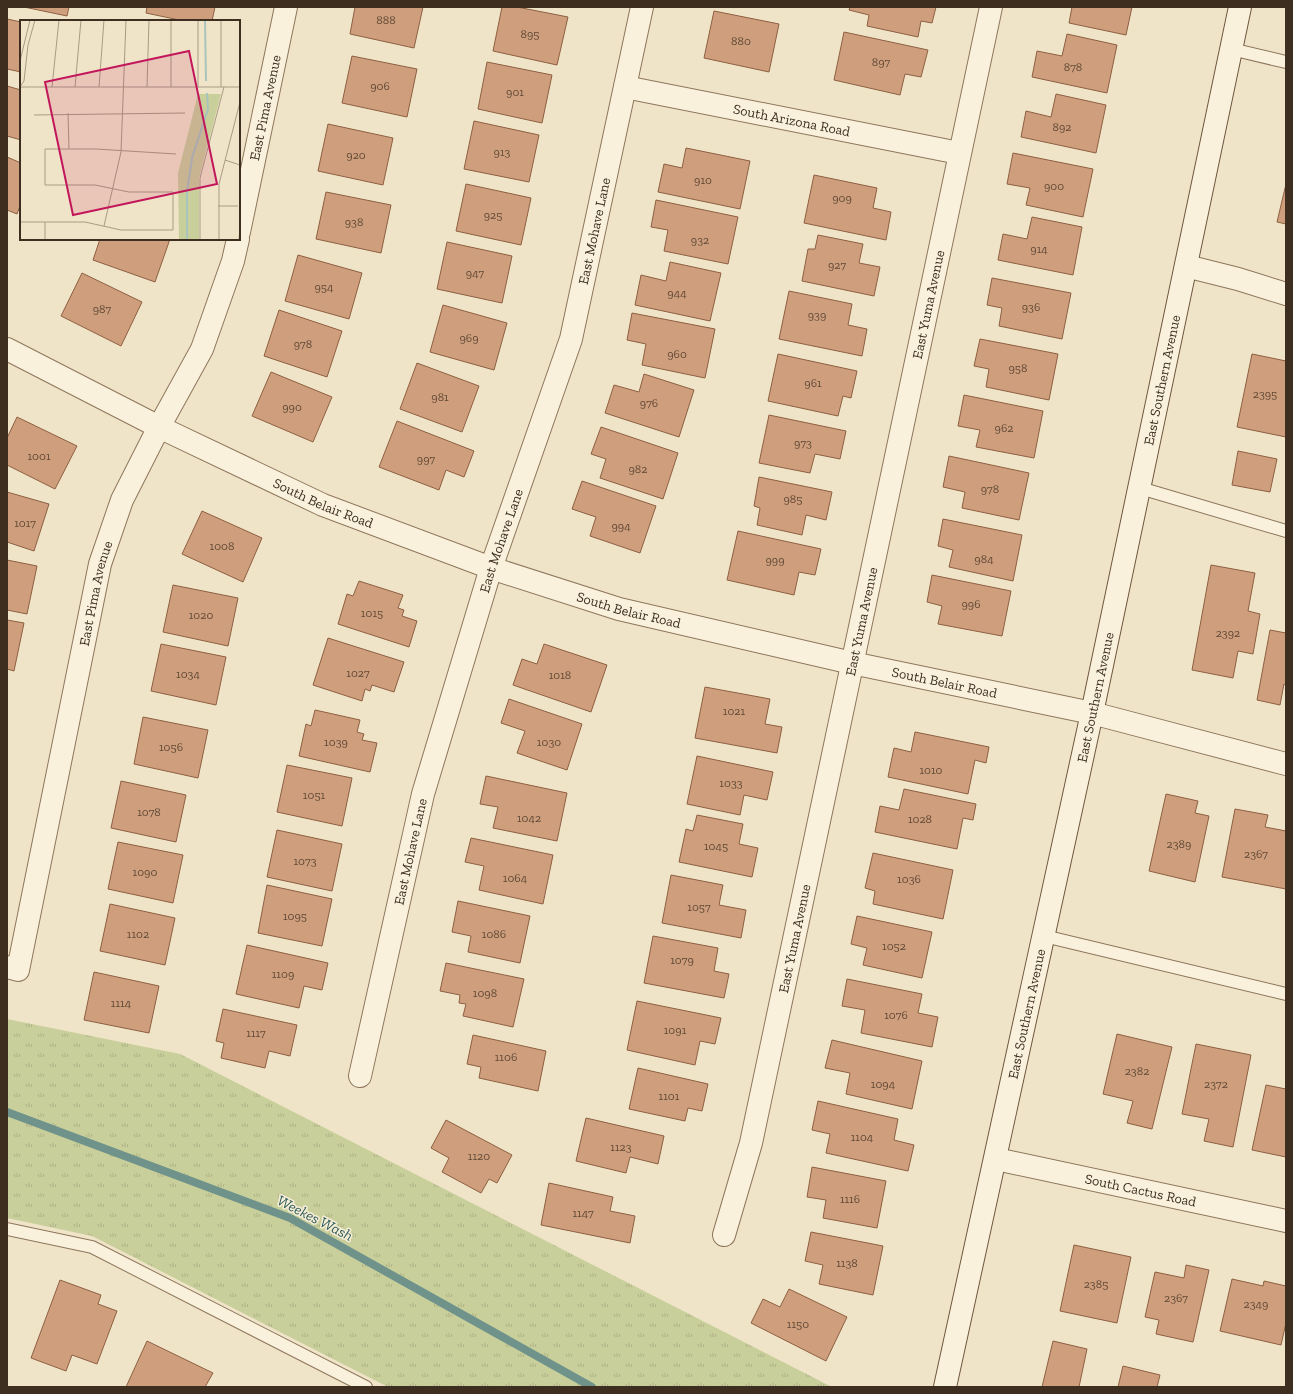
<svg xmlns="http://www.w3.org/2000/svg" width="1293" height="1394" font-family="'Zilla Slab',serif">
<defs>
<pattern id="grass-tufts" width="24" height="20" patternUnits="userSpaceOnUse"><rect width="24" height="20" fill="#c9cf9b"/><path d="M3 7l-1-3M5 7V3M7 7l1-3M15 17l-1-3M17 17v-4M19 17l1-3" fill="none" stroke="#aeb285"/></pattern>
</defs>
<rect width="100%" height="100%" fill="#f0e4c8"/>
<polygon fill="url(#grass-tufts)" points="7,1019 180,1054 832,1387 388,1387 92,1236 7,1218"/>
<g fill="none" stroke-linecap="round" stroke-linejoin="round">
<polyline stroke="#6f938a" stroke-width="8" points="7,1112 290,1218 592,1387"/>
</g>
<g fill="#cf9f7d" stroke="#8d5f41">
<polygon points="24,7 69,7 67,16"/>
<polygon points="147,7 215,7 212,21 184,21 146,13"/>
<polygon points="355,7 423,7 414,48 350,34"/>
<polygon points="502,7 517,7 568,17 557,65 493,51"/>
<polygon points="850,7 936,7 932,23 921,21 918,37 867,26 869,15 849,10"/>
<polygon points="1072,7 1132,7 1126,35 1069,23"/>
<polygon points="714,11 779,24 769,72 704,58"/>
<polygon points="7,19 21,22 21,72 7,69"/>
<polygon points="844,32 928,50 921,77 905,74 900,95 834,80"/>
<polygon points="1067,34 1117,45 1107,93 1032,77 1037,51 1062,56"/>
<polygon points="352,56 417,69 407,117 342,103"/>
<polygon points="487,62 552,75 542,123 478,109"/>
<polygon points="7,86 21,90 21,140 7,136"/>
<polygon points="1056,94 1106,105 1096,153 1021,137 1026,111 1051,117"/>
<polygon points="474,121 539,135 529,182 464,169"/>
<polygon points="328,124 393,138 383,185 318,171"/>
<polygon points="686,148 750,161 740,209 658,192 664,164 682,168"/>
<polygon points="1013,153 1093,169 1083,217 1026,205 1030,188 1007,184"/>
<polygon points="7,157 21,163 21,203 17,214 7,210"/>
<polygon points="814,175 877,188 873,208 891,212 886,240 804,223"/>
<polygon points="466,184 531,198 521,245 456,231"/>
<polygon points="1286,184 1286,224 1277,222"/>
<polygon points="326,192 391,205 381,253 316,239"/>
<polygon points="656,200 738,217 728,264 664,251 668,230 651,227"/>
<polygon points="1032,217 1082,227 1073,275 998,260 1003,234 1027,239"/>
<polygon points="818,235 863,244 859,263 880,267 874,296 802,281 808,249 815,249"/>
<polygon points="100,239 170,239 155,282 93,260"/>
<polygon points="447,242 512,256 502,303 437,289"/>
<polygon points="298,255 362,273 349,319 285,301"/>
<polygon points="670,262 721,273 710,321 635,305 641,275 666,281"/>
<polygon points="82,273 142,302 121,346 61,316"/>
<polygon points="992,278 1071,293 1062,339 999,326 1002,308 987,305"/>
<polygon points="789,291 852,304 848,325 867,329 862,356 779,339"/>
<polygon points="443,305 507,323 494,370 430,352"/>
<polygon points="279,310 342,331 327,377 264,356"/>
<polygon points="632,313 715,329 705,378 642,365 646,344 627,340"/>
<polygon points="980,339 1058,354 1049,400 986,387 989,369 974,366"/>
<polygon points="778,354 857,371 851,398 843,396 838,416 768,401"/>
<polygon points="1252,354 1286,361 1286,437 1237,427"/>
<polygon points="417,363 479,386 462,432 400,409"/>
<polygon points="271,372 332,397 313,442 252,416"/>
<polygon points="644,374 694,390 679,437 605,413 614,385 639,392"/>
<polygon points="964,395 1043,411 1034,458 976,447 980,430 958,426"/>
<polygon points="769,415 846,431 840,459 815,454 810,473 759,463"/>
<polygon points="17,417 77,446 55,489 7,465 7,438"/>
<polygon points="397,421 474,451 464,477 446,470 439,490 379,467"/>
<polygon points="601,427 678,453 663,499 600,478 606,459 591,454"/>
<polygon points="1238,451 1277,459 1270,492 1232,485"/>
<polygon points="949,456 1029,473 1019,520 962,508 965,492 943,487"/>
<polygon points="759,477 832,492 826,520 806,515 802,535 757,525 760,508 754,506"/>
<polygon points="582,481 656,506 640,553 590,536 596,517 572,509"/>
<polygon points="7,492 49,504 34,551 7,542"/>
<polygon points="202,511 262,538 243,582 182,554"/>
<polygon points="943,519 1022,535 1013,581 949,567 953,550 938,546"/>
<polygon points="738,531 821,549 815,575 799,572 794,595 727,580"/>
<polygon points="7,560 37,566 27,614 7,610"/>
<polygon points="1211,565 1255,573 1248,611 1260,614 1253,654 1238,651 1233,678 1192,670"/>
<polygon points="932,575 1011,591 1002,636 938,624 942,606 927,602"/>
<polygon points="359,581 403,595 398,608 404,610 402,616 417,621 409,647 338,624 347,594 353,596"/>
<polygon points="173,585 238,598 228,646 163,632"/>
<polygon points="7,620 24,623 14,671 7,669"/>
<polygon points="1270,630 1286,633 1286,685 1284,684 1280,705 1257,700"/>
<polygon points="328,638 404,662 394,692 372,685 370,691 365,689 362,701 313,685"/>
<polygon points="161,644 226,657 216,705 151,691"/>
<polygon points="544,644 607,665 591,712 513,685 522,659 537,664"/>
<polygon points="705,687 770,699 765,724 782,727 777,753 695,738"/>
<polygon points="509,699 582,724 567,770 517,753 525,731 501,723"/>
<polygon points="315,710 360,720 357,732 364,734 362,740 377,743 370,772 299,756 306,724 311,726"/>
<polygon points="143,717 208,730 198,778 134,764"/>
<polygon points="915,732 989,747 986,763 975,760 968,794 888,777 894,748 911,752"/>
<polygon points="697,756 773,772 767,800 744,795 740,815 687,804"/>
<polygon points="287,765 352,778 342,826 277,812"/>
<polygon points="486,776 567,793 557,841 493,828 498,807 480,804"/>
<polygon points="121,781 186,795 176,842 111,828"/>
<polygon points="904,789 976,804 973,820 963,818 957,849 875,832 880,806 899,810"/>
<polygon points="1166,794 1198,801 1195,813 1209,816 1195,882 1149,871"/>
<polygon points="1235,809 1268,815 1265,827 1286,831 1286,889 1222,877"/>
<polygon points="697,815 743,824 739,844 758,848 752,877 679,862 686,829 693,831"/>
<polygon points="277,830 342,844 332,891 267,877"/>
<polygon points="471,838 553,855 543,904 479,890 484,866 465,862"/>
<polygon points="118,842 183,855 173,903 108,889"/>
<polygon points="873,853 953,870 943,919 873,904 875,891 865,888"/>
<polygon points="671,875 723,885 719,905 746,910 741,938 662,923"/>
<polygon points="267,885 332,899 322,946 258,933"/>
<polygon points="458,901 530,916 520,963 468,952 471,936 452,932"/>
<polygon points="110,904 175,918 165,965 100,951"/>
<polygon points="857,916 932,932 922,978 863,965 867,948 851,944"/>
<polygon points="653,936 718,948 714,971 729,974 724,998 644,983"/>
<polygon points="247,945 328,963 322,990 304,986 299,1008 236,994"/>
<polygon points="446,963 524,979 513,1027 463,1016 466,1004 459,1003 460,995 440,991"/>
<polygon points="94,972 159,986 149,1033 84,1020"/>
<polygon points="847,979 922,994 918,1013 938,1017 932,1047 861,1033 865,1010 842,1006"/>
<polygon points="637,1001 721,1018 715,1044 700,1041 695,1065 627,1050"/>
<polygon points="223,1009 297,1025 290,1056 269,1051 265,1068 221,1058 224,1043 216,1041"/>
<polygon points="1117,1034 1172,1047 1152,1129 1127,1123 1133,1101 1103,1094"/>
<polygon points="473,1035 546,1051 538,1091 479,1078 481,1067 467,1064"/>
<polygon points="832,1040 922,1061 912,1109 846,1094 850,1073 825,1068"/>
<polygon points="1196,1044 1251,1055 1233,1147 1204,1141 1209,1119 1182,1114"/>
<polygon points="638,1068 708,1084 702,1111 688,1108 685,1121 629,1109"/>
<polygon points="1266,1085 1286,1089 1286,1157 1252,1150"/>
<polygon points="818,1101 898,1119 894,1140 914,1145 908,1171 826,1153 830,1134 812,1130"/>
<polygon points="586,1118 664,1136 658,1164 630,1157 626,1173 576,1161"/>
<polygon points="446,1120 512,1155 497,1183 489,1179 481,1193 442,1172 449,1158 431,1148"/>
<polygon points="812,1167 886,1181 877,1228 823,1218 826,1200 807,1197"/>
<polygon points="549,1183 613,1197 610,1211 635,1216 630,1243 541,1225"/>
<polygon points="811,1232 883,1246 873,1295 819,1284 823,1265 805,1261"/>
<polygon points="1074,1245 1131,1257 1117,1323 1060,1311"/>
<polygon points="1186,1265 1209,1270 1193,1342 1156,1334 1159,1320 1145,1317 1155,1272 1184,1278"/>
<polygon points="1232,1279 1263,1286 1264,1281 1286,1286 1286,1323 1281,1345 1220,1331"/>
<polygon points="60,1280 101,1295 98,1304 117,1311 97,1364 72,1355 66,1371 31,1358"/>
<polygon points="789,1289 847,1317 826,1361 751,1323 763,1299 780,1307"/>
<polygon points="147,1341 213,1373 205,1387 126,1387"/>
<polygon points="1053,1341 1087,1349 1079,1387 1042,1387"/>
<polygon points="1123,1366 1160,1375 1157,1387 1118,1387"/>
</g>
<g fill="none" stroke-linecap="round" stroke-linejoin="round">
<g stroke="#8d765c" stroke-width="14">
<g id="service">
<polyline points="1231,49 1286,62"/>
<polyline points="1140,488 1286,531"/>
<polyline points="1044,936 1286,994"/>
<polyline points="7,1229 92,1247 366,1387"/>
</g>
</g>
<g stroke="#8d765c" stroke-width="24">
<g id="minor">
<path id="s1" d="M 625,87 L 959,153"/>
<path id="s2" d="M 239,232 L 286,7"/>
<polyline points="1186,266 1238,279 1286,294"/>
<path id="s3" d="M 7,349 L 159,427 L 323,505 L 491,568 L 619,609 L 852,663 L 1092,713 L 1286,764"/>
<path id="s4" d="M 7,967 L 18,970 L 100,564 L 122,500 L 159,427 L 202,349 L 233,261 L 238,239"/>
<path id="s5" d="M 360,1076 L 423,794 L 491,568 L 571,339 L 642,7"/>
<path id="s6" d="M 996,1159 L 1286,1221"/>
<path id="s7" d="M 724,1235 L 751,1143 L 991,7"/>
</g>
</g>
<g stroke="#6f573f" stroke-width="24">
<g id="secondary">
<path id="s8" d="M 945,1387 L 1092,713 L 1240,7"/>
</g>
</g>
<use href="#service" stroke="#faf1dc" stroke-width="12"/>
<use href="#minor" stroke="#faf1dc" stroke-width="22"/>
<use href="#secondary" stroke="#faf1dc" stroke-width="22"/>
</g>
<g text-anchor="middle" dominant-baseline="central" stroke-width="3" stroke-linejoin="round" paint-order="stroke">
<g font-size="12" fill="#624a37">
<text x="386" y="20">888</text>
<text x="530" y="34">895</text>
<text x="741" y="41">880</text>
<text x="881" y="62">897</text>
<text x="1073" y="67">878</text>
<text x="380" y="86">906</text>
<text x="515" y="92">901</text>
<text x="1062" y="127">892</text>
<text x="502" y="152">913</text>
<text x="356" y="155">920</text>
<text x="703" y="180">910</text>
<text x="1054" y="186">900</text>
<text x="842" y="198">909</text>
<text x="493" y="215">925</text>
<text x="354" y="222">938</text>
<text x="700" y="240">932</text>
<text x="1039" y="249">914</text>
<text x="837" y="265">927</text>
<text x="475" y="273">947</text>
<text x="324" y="287">954</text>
<text x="677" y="293">944</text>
<text x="1031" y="307">936</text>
<text x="102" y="309">987</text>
<text x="817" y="315">939</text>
<text x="469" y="338">969</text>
<text x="303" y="344">978</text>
<text x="677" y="354">960</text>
<text x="1018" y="368">958</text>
<text x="813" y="383">961</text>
<text x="1265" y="394">2395</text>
<text x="440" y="397">981</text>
<text x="649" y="403">976</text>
<text x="292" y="407">990</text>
<text x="1004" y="428">962</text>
<text x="803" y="443">973</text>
<text x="39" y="456">1001</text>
<text x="426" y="459">997</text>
<text x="638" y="469">982</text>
<text x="990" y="489">978</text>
<text x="793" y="499">985</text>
<text x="25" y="523">1017</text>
<text x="621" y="526">994</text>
<text x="222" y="546">1008</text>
<text x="984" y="559">984</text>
<text x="775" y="560">999</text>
<text x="971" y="604">996</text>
<text x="372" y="613">1015</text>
<text x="201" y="615">1020</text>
<text x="1228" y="633">2392</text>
<text x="358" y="673">1027</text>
<text x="188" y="674">1034</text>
<text x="560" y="675">1018</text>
<text x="734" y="711">1021</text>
<text x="336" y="742">1039</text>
<text x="549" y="742">1030</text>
<text x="171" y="747">1056</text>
<text x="931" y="770">1010</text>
<text x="731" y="783">1033</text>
<text x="314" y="795">1051</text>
<text x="149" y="812">1078</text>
<text x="529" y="818">1042</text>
<text x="920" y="819">1028</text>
<text x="1179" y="844">2389</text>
<text x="716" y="846">1045</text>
<text x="1256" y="854">2367</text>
<text x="305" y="861">1073</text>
<text x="145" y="872">1090</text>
<text x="515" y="878">1064</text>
<text x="909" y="879">1036</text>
<text x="699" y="907">1057</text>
<text x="295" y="916">1095</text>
<text x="138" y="934">1102</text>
<text x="494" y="934">1086</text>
<text x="894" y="946">1052</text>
<text x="682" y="960">1079</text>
<text x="283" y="974">1109</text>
<text x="485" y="993">1098</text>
<text x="121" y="1003">1114</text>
<text x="896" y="1015">1076</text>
<text x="675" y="1030">1091</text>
<text x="256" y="1033">1117</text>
<text x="506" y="1057">1106</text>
<text x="1137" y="1071">2382</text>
<text x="883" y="1084">1094</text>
<text x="1216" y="1084">2372</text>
<text x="669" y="1096">1101</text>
<text x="862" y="1137">1104</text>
<text x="621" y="1147">1123</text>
<text x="479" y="1156">1120</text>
<text x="850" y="1199">1116</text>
<text x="583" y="1213">1147</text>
<text x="847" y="1263">1138</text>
<text x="1096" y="1284">2385</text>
<text x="1176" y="1298">2367</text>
<text x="1256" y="1304">2349</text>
<text x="798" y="1324">1150</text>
</g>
<g font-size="14" fill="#3d2e20" stroke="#f7eed8">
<text stroke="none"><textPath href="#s2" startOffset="127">East Pima Avenue</textPath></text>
<text stroke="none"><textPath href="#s1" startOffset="170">South Arizona Road</textPath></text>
<text stroke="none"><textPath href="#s5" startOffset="878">East Mohave Lane</textPath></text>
<text stroke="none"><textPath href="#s7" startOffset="953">East Yuma Avenue</textPath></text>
<text stroke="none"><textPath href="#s8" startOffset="1030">East Southern Avenue</textPath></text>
<text stroke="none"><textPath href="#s3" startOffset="352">South Belair Road</textPath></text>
<text stroke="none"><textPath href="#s5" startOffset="554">East Mohave Lane</textPath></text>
<text stroke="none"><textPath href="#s4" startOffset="396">East Pima Avenue</textPath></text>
<text stroke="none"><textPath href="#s3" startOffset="676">South Belair Road</textPath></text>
<text stroke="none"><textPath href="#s7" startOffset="629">East Yuma Avenue</textPath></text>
<text stroke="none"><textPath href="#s3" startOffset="1000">South Belair Road</textPath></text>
<text stroke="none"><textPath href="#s8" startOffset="706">East Southern Avenue</textPath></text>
<text stroke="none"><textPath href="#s5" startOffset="230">East Mohave Lane</textPath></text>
<text stroke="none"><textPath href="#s7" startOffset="305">East Yuma Avenue</textPath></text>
<text stroke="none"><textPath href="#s8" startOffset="382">East Southern Avenue</textPath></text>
<text stroke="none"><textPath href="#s6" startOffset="148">South Cactus Road</textPath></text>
</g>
<g font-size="15" font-style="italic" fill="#2f5d5a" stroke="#f7eed8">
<text transform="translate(315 1218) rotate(27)">Weekes Wash</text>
</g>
</g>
<g transform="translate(20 20)">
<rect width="220" height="220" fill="#f0e4c8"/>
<path d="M 178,74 L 201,74 L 179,158 L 179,220 L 159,220 L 158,153 Z" fill="#c9cf9b"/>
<path fill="none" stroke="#a9c4bc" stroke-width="2" d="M 185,0 L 186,61M 167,220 L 167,172 L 172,138 L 188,89 L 187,73"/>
<path fill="none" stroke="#a89b85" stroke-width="1" d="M 178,0 L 178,67M 0,41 L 10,0M 0,67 L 4,61 L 8,25 L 15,0M 0,67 L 220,67M 32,67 L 39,0M 55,67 L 61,0M 79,67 L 84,0M 127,67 L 129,0M 151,67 L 151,0M 201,67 L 201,0M 48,93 L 49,129M 14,95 L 165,93M 205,140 L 220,145M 198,186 L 218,186M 0,202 L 65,202 L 101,210 L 153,210 L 153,172 L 109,172 L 75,165 L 25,165 L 25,129 L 76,129 L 156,134M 25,202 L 25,220M 84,206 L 101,132 L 106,0M 180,220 L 180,158 L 204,67M 199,220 L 199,164 L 220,82M 219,220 L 220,207"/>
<path fill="#c2185b" fill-opacity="0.15" stroke="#c2185b" stroke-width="2" d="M 169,31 L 197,164 L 53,195 L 25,62 Z"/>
<rect width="220" height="220" fill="none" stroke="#3d2e20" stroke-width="2"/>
</g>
<rect width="1293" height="1394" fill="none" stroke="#3d2e20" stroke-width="16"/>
</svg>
